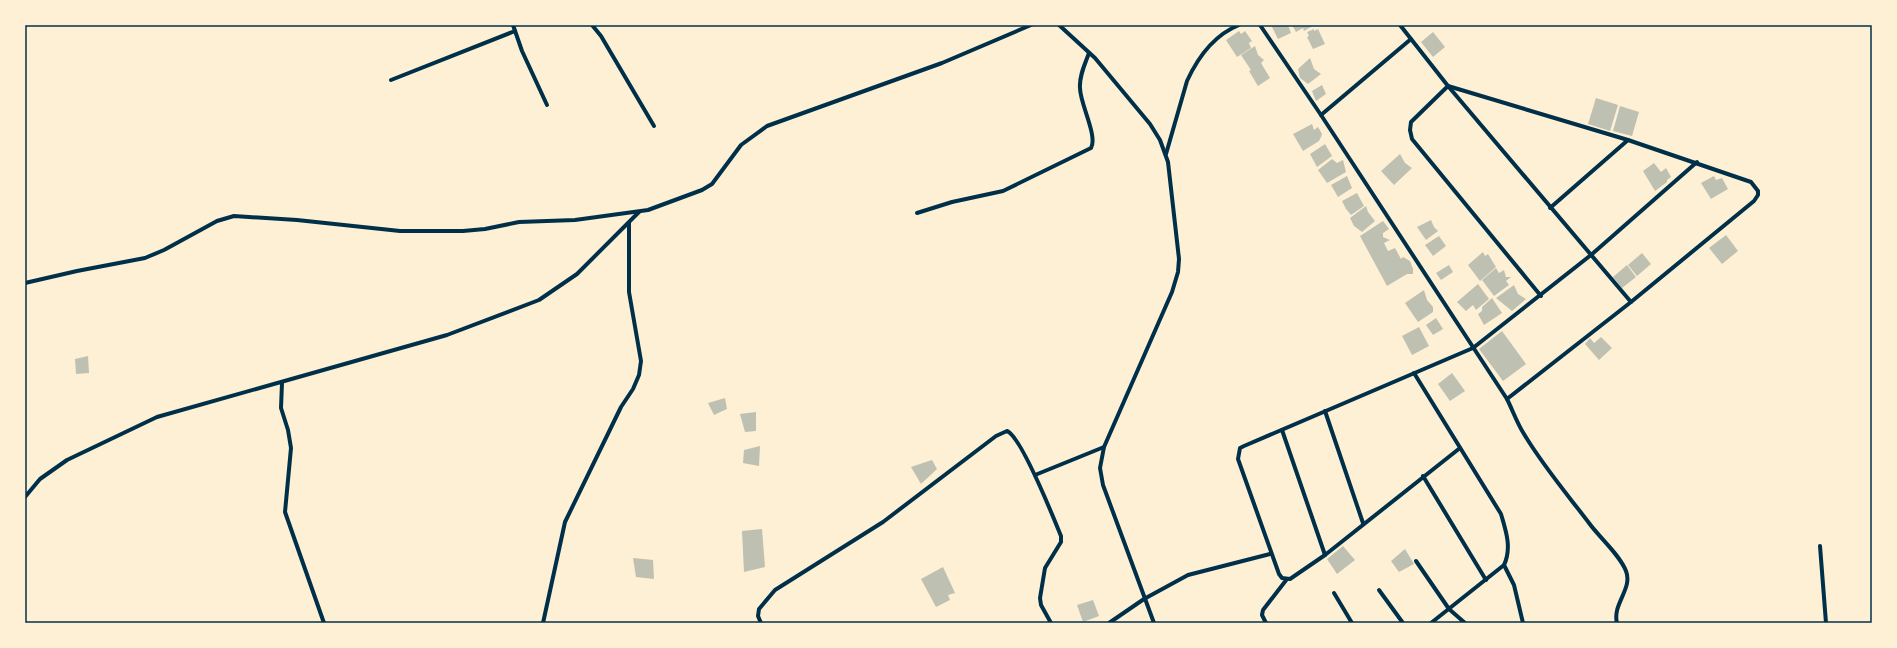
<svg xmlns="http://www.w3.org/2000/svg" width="1897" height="648" font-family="'DejaVu Sans',sans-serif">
<rect width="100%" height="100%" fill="#fdf0d5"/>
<g fill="#bec0b2">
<polygon points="1271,25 1288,25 1291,33 1278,39"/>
<polygon points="1292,25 1314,25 1304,31 1303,28 1296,32"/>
<polygon points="1314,29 1314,31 1318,29 1325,44 1313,49 1307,37 1309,36 1307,32"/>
<polygon points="1239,31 1241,34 1245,31 1252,41 1249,43 1251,48 1237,57 1226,40"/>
<polygon points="1433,32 1445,47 1433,57 1421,42"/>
<polygon points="1255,46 1258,55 1264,60 1261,63 1270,78 1258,86 1249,71 1251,70 1241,55"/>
<polygon points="1310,58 1314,69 1321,74 1308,84 1300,78 1298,69"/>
<polygon points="1322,85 1326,94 1316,101 1312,91"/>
<polygon points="1596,98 1618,105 1610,131 1588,124"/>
<polygon points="1620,106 1639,112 1632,136 1613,131"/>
<polygon points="1312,124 1314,130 1318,127 1322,134 1321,137 1319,141 1303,151 1293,134"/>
<polygon points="1325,144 1332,156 1317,167 1310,154"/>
<polygon points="1400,154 1405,163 1412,168 1394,185 1381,171"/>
<polygon points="1332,159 1337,163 1343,160 1346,172 1327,183 1318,170"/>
<polygon points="1654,163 1661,172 1666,168 1671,177 1667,180 1667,182 1655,191 1643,171"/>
<polygon points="1347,176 1352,188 1338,197 1331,185"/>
<polygon points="1714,176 1716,180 1722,178 1728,189 1711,199 1701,183"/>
<polygon points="1357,193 1364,206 1351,215 1346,209 1342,201"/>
<polygon points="1366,206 1368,212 1375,221 1362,232 1354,226 1350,218"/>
<polygon points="1431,220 1434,227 1438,231 1426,240 1417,227"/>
<polygon points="1383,221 1389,229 1383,233 1383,237 1390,240 1384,243 1388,251 1395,248 1401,259 1403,257 1410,261 1413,269 1413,274 1407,274 1387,286 1360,236"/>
<polygon points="1726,235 1738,251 1722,264 1709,248"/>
<polygon points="1439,236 1446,246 1433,256 1425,245"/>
<polygon points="1483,252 1485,256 1488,254 1496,267 1480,281 1468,265"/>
<polygon points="1642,253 1651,264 1637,276 1628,265"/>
<polygon points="1449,265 1453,272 1441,280 1436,273"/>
<polygon points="1627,265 1636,277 1622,288 1613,277"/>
<polygon points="1496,268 1499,273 1504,270 1506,277 1511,277 1506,281 1509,285 1494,296 1482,280"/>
<polygon points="1478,284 1489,299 1476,310 1473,305 1466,311 1457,302"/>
<polygon points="1514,285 1518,294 1526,299 1512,311 1496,298"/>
<polygon points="1424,290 1427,300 1433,307 1433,312 1418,322 1405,303"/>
<polygon points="1492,298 1502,313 1484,325 1478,314 1482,311 1482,307"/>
<polygon points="1436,318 1443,329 1433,335 1426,325"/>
<polygon points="1419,327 1429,346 1412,355 1402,336"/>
<polygon points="1502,331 1526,364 1503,381 1479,349"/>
<polygon points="1601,337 1612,348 1599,360 1585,344 1590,338 1594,343"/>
<polygon points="88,356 89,373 76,374 75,359"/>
<polygon points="1452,373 1465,391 1450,401 1438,384"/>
<polygon points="725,398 727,409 714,415 708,403"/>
<polygon points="756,412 756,431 745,432 740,414"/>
<polygon points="760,446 759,466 743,463 744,450"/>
<polygon points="932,460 937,469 921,484 911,467"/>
<polygon points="762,529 765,567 744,572 742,531"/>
<polygon points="1343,546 1355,560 1337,574 1327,559"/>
<polygon points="1405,549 1414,564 1399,572 1391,561"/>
<polygon points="633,558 653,560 654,579 636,577"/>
<polygon points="943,567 955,593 948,595 950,600 936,607 921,579"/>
<polygon points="1093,600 1099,616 1083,622 1077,605"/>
</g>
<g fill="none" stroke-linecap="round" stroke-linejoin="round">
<g stroke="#003049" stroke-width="4">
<polyline points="513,25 522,51 547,105"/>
<polyline points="592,25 601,36 654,126"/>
<polyline points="1059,25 1095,58 1150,124 1160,140 1168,162 1179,259 1178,272 1172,292 1104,447 1100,468 1103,485 1154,623"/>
<path d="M 1260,25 L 1321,115 L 1507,399 C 1513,411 1517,423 1524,434 C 1543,466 1567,494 1589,523 C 1599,537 1620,555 1626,571 C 1633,589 1612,604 1617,623"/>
<polyline points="1400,25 1448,86 1631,302"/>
<polyline points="391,80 515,31"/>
<polyline points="1321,115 1411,39"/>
<path d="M 1166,154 L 1187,81 C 1198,57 1214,35 1239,25"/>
<polyline points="1550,208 1628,140"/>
<path d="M 917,213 L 952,202 L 1003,191 L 1091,148 C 1098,136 1080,104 1080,88 C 1079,76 1085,64 1089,53"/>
<polyline points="25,283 77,271 145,258 164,250 217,221 234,216 297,220 400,231 463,231 485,229 519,222 575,220 648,210 702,190 712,184 741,145 767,126 942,63 1031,25"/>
<path d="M 1414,373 L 1501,514 C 1506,531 1512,548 1504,565 L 1431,623"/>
<polyline points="282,383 281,408 288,430 291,448 285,512 324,623"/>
<polyline points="1507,399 1631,302 1754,201 1758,195 1758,191 1751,182 1628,140 1448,86 1411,122 1410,130 1412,139 1541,296"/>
<polyline points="1325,411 1363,523"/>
<polyline points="1282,430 1325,555"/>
<polyline points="1460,448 1325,555 1290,579 1282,578 1279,574 1238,459 1240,448 1244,446 1473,348 1591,255 1697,162"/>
<polyline points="1035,475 1104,447"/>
<polyline points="1423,476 1486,580"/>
<polyline points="25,497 40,479 67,460 157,417 447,335 539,300 577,274 639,212"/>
<polyline points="1820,546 1826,623"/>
<polyline points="1416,561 1449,609 1465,623"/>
<polyline points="1504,565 1514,585 1523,623"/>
<polyline points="1379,590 1403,623"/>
<polyline points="1334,593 1352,623"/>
<polyline points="543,623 565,522 621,407 633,389 639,375 641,361 629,292 629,223"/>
<path d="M 761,623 L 758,616 L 759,609 L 775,590 L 883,522 L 996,436 L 1007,431 C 1021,436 1054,519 1061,536 L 1061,542 L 1045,568 L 1040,598 L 1041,605 L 1051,623"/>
<polyline points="1109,623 1144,599 1188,575 1270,554"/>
<polyline points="1266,623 1262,615 1263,610 1287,579"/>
</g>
</g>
<rect width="1897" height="648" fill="none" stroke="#fdf0d5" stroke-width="52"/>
<rect x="26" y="26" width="1845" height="596" fill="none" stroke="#003049" stroke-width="1.5"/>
</svg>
